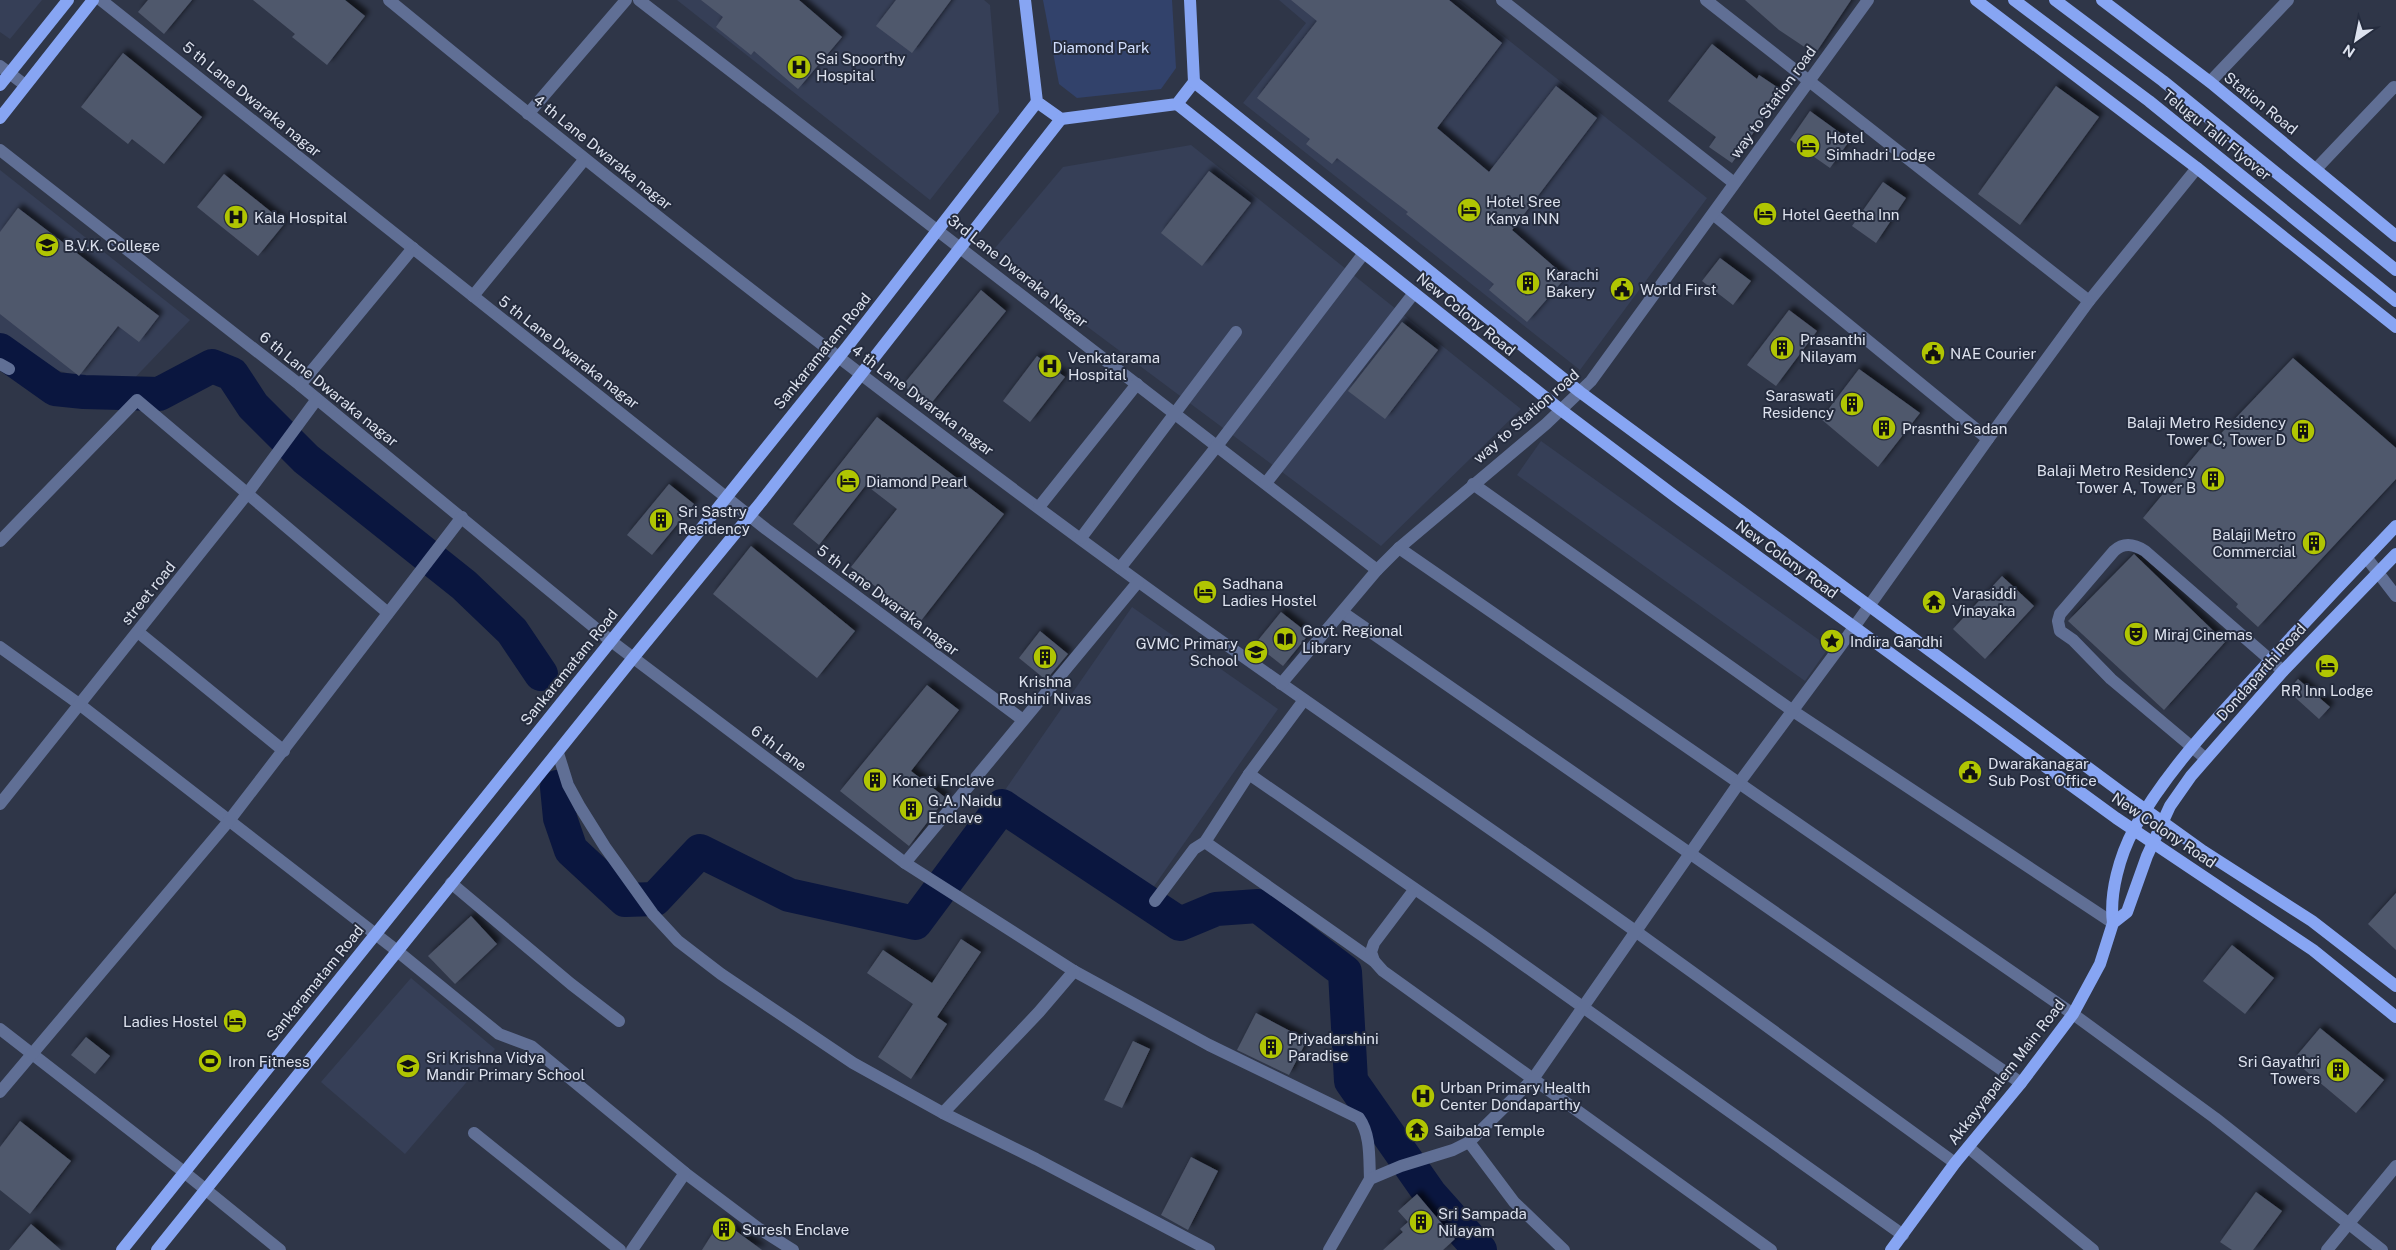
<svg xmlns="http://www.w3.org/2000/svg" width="2396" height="1250" font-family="'Public Sans',sans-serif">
<defs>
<filter id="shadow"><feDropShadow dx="4.5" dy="-4.5" stdDeviation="2.5" flood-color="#0009"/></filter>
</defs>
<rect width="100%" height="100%" fill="#2f3648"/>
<g fill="#363f57">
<polygon points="0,0 42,0 10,39 0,32"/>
<polygon points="677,0 984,0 990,5 999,112 930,200"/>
<polygon points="1279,0 1458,0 1707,198 1580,370 1243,103 1306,23"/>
<polygon points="1191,145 1521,409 1381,546 990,254 1063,167"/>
<polygon points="0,170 190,320 124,389 28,362 0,340"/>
<polygon points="1541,441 1829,647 1805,681 1517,475"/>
<polygon points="1132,607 1278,709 1150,892 1005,790"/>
<polygon points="411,978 495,1049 405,1154 321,1082"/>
</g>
<polygon fill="#32426b" points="1043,0 1172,0 1176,68 1161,89 1077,98 1059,84"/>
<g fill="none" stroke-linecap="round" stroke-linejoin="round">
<g stroke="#0a163f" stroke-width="34">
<polyline points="0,350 55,389 84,392 159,394 212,366 232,374 253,406 306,459 464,585 512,631 541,674"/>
<polyline points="557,787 560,818 571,850 625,900 655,899 700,851 789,895 915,923 1002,806 1180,924 1216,909 1258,906 1345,972 1351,1081 1430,1194 1480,1250"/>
</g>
</g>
<g fill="#50586c" filter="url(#shadow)">
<polygon points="148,0 192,0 164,34 138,12"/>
<polygon points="253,0 345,0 365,16 327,65 292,37 295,34"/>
<polygon points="701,0 799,0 842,37 798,89 754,51 751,55 716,27 723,17"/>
<polygon points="896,0 951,0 912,53 876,26"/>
<polygon points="1291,0 1449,0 1502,43 1437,128 1489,172 1556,86 1597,118 1512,230 1566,277 1527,322 1489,290 1494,284 1406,214 1408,212 1337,158 1332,164 1306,144 1310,139 1257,98 1317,21"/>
<polygon points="1745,0 1851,0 1815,54 1779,30"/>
<polygon points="1712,44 1757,79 1759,75 1783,91 1732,163 1709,147 1716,137 1668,101"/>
<polygon points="123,53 202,117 164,164 132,139 128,144 81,107"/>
<polygon points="2056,86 2099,117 2020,225 1978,194"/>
<polygon points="1810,111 1850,140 1830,168 1790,140"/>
<polygon points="1209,171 1251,203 1202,266 1161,233"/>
<polygon points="224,174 285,223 258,256 197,207"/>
<polygon points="1883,182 1906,198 1876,243 1852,226"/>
<polygon points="18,208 159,316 139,342 118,326 79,376 0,314 0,232"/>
<polygon points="1720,258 1751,281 1733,305 1702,281"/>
<polygon points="981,290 1006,311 929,406 903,385"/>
<polygon points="1789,310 1817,331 1776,386 1747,365"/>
<polygon points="1402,322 1438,350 1385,419 1348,391"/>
<polygon points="1037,356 1065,377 1030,422 1003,401"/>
<polygon points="2293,358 2396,448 2396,479 2258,627 2236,607 2238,604 2143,518 2207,441 2211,444"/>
<polygon points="1859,369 1920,413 1878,467 1821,419"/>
<polygon points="877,417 1004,514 920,622 851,567 897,509 866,485 819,545 793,524"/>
<polygon points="669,484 694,504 652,555 627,535"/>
<polygon points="751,546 855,631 817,678 713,594"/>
<polygon points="2134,554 2225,642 2164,710 2068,621"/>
<polygon points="2002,576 2034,606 1985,659 1953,629"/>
<polygon points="1281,612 1309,634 1283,666 1255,644"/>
<polygon points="1040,631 1068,654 1046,680 1019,658"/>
<polygon points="2298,679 2330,707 2319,719 2288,691"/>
<polygon points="927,685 959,710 911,771 946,798 909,846 840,791"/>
<polygon points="2396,893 2396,950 2368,924"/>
<polygon points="471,916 497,944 455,984 428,956"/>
<polygon points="961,939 981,952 937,1017 947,1024 911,1079 878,1057 913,1004 867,973 883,950 932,983"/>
<polygon points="2232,945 2274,978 2245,1014 2203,981"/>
<polygon points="1256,1013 1307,1040 1289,1075 1237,1050"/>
<polygon points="2320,1028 2384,1080 2356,1113 2293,1060"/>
<polygon points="86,1037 110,1056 95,1074 71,1055"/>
<polygon points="1133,1041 1150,1049 1122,1108 1104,1100"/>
<polygon points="20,1121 71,1161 30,1214 0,1190 0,1147"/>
<polygon points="1191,1157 1218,1171 1188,1230 1161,1215"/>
<polygon points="2256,1192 2282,1211 2253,1250 2232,1250 2220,1242"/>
<polygon points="1417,1194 1455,1239 1443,1250 1383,1250 1403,1232 1400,1229 1408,1222 1398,1211"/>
<polygon points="721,1220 762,1250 702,1250"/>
<polygon points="31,1224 61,1250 9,1250"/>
</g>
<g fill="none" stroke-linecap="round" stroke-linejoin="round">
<g stroke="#606f95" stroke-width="12">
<polyline points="101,0 766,529 1023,720"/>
<path d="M 389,0 C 631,199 879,392 1132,577 C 1299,699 1470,813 1638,933 C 1744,1009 1849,1086 1955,1163"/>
<polyline points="639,0 1377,570"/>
<polyline points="1502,0 1734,183"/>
<polyline points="1706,0 2089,301 2197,168"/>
<polyline points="0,66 25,85"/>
<polyline points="2210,82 2288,0"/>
<polyline points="528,114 626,0"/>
<path d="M 0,150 L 300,385 L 611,641 L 905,863 L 1074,971 L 1209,1045 L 1359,1118 C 1371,1135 1369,1158 1370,1179"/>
<polyline points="2316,169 2394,87 2396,88"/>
<polyline points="1713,214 1988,439 2089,301"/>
<polyline points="473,296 584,160"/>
<polyline points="0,364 9,369"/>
<polyline points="300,385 413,248"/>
<polyline points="1266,483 1414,293"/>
<polyline points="1473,484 1793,711 2113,923"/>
<polyline points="1039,507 1137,384"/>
<polyline points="1081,538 1236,332"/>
<polyline points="0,541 137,400 388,613"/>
<polyline points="1399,548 2073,1014 2215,1118 2382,1250"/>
<polyline points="2366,557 2396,596"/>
<polyline points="1120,568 1217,446 1364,253"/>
<polyline points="1342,612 2021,1083"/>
<polyline points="138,632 284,751"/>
<polyline points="0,647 79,704 396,950 499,1034 531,1046 685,1173 758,1228 793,1250"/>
<polyline points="1281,684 1377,570 1399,548 1546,424 1591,381 1868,0"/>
<polyline points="558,753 568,785 580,807 605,847 653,914 678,941 721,974 853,1063 943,1113 1036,1159 1209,1250"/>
<path d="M 2205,758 L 2111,679 L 2073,640 L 2060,631 L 2058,621 L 2060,614 L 2114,551 C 2124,542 2134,544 2145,551 L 2283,671"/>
<polyline points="1249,774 1483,936 1903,1235"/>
<polyline points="0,804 247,494 317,399"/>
<polyline points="1205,842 1374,961 1383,971 1771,1250"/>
<polyline points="905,863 1138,582"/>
<polyline points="451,883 571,984 619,1021"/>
<polyline points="1155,901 1194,849 1205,842 1249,774 1304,700"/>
<polyline points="1374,961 1371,952 1374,943 1414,890"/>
<polyline points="0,1029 184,1172 280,1250"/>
<polyline points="0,1092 228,822 462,517"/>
<polyline points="943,1113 1039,1012 1074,971"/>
<polyline points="474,1133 620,1250"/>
<polyline points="1469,1142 1514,1202 1564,1250"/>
<polyline points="1969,1148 2093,1250"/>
<polyline points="632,1250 685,1173"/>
<polyline points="1329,1250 1370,1179 1401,1166 1453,1150 1469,1142 1533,1079 1739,783 1842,644 1988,439"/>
<polyline points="2327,1250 2396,1166"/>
</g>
<g stroke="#87a5f3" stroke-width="12">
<polyline points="1025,0 1037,102 1061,119 1177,104 1194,82 1190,0"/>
<polyline points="1976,0 2197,168 2396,327"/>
<polyline points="2014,0 2149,101 2396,301"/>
<polyline points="2055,0 2163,81 2396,270"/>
<polyline points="2102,0 2210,82 2396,236"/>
<polyline points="1194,82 1580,392 2121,792 2203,851 2312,921 2396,986"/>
<polyline points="0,85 68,0"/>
<polyline points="1177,104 1561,410 1676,497 2116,818 2313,950 2396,1017"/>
<polyline points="0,118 93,0"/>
<path d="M 2113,923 C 2109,893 2120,855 2134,829 C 2167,770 2216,719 2262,669 C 2306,621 2351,573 2396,526"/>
<polyline points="122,1250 847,347 1037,102"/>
<polyline points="157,1250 633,658 761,502 1061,119"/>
<polyline points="1891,1250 1955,1163 2021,1083 2073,1014 2100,964 2113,923 2127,912 2147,856 2170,806 2191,776 2283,671 2396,554"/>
</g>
</g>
<defs>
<g id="hospital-disc" transform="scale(1.25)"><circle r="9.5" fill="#b0c502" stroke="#252c3e"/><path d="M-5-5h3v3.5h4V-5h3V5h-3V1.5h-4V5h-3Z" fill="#111"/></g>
<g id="hotel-disc" transform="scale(1.25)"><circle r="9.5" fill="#b0c502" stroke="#252c3e"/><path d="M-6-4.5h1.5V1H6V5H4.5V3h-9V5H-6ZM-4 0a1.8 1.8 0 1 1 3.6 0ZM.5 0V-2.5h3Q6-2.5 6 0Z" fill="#111"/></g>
<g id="university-disc" transform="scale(1.25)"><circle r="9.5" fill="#b0c502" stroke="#252c3e"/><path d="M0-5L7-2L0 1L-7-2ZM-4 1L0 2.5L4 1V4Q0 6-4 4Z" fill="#111"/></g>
<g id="building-disc" transform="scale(1.25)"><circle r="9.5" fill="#b0c502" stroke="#252c3e"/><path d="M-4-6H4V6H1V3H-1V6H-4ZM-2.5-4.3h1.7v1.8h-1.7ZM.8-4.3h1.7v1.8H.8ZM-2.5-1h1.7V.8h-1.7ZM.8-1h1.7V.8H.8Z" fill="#111"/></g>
<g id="civic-disc" transform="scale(1.25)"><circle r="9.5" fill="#b0c502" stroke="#252c3e"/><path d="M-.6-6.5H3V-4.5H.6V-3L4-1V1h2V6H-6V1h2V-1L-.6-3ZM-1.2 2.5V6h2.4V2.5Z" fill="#111"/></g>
<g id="temple-disc" transform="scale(1.25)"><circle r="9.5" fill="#b0c502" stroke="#252c3e"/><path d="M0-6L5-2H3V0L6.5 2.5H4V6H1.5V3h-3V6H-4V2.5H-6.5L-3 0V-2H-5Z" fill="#111"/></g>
<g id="theatre-disc" transform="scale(1.25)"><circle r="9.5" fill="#b0c502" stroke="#252c3e"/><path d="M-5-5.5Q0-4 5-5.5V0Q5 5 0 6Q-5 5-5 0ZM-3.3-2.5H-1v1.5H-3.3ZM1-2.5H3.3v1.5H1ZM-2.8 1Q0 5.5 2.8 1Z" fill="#111"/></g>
<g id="library-disc" transform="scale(1.25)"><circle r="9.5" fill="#b0c502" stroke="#252c3e"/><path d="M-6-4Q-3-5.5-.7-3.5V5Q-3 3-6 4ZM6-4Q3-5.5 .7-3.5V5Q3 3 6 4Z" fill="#111"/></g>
<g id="sight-disc" transform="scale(1.25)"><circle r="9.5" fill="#b0c502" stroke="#252c3e"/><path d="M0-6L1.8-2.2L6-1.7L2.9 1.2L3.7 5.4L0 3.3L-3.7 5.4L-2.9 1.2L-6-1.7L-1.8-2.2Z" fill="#111"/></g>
<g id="school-disc" transform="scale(1.25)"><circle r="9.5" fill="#b0c502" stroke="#252c3e"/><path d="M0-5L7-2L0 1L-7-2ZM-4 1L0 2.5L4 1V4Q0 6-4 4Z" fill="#111"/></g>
<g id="stadium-disc" transform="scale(1.25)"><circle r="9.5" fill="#b0c502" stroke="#252c3e"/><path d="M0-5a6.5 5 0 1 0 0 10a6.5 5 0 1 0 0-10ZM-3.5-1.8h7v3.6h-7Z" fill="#111"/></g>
</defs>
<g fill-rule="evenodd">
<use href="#hospital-disc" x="799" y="67"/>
<use href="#hotel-disc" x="1808" y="146"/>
<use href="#hotel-disc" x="1469" y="210"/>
<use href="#hotel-disc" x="1765" y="214"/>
<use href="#hospital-disc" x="236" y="217"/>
<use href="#university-disc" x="47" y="245"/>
<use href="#building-disc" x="1528" y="283"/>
<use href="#civic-disc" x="1622" y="289"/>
<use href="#building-disc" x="1782" y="348"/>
<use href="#civic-disc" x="1933" y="353"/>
<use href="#hospital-disc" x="1050" y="366"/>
<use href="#building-disc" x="1852" y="404"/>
<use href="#building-disc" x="1884" y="428"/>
<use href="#building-disc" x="2303" y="431"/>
<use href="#building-disc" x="2213" y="479"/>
<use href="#hotel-disc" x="848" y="481"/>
<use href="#building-disc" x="661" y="520"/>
<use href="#building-disc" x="2314" y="543"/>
<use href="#hotel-disc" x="1205" y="592"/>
<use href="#temple-disc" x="1934" y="602"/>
<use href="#theatre-disc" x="2136" y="634"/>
<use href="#library-disc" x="1285" y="639"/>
<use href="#sight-disc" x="1832" y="641"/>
<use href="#school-disc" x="1256" y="652"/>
<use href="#building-disc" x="1045" y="657"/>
<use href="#hotel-disc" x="2327" y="666"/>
<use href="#civic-disc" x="1970" y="772"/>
<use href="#building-disc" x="875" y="780"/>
<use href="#building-disc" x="911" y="809"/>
<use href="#hotel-disc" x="235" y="1021"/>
<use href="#building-disc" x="1271" y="1047"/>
<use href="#stadium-disc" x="210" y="1061"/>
<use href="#school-disc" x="408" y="1066"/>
<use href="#building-disc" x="2338" y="1070"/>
<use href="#hospital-disc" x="1423" y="1096"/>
<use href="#temple-disc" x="1417" y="1130"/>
<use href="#building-disc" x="1421" y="1222"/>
<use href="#building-disc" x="724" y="1229"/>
</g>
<g text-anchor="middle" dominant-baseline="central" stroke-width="4" stroke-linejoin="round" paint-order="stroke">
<g font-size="15" fill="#d2dffe" stroke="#252c3e">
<text x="1101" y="47">Diamond Park</text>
</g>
<g font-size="15" fill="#dde2ee" stroke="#252c3e" text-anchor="start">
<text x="816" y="58">Sai Spoorthy<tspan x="816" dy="17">Hospital</tspan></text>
<text x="1826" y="137">Hotel<tspan x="1826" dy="17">Simhadri Lodge</tspan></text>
<text x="1486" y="201">Hotel Sree<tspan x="1486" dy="17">Kanya INN</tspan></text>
<text x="1782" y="214">Hotel Geetha Inn</text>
<text x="254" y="217">Kala Hospital</text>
<text x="64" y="245">B.V.K. College</text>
<text x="1546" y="274">Karachi<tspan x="1546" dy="17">Bakery</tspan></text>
<text x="1640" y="289">World First</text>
<text x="1800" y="339">Prasanthi<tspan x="1800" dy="17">Nilayam</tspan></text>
<text x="1950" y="353">NAE Courier</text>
<text x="1068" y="357">Venkatarama<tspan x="1068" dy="17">Hospital</tspan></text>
<text x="1834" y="395" text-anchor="end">Saraswati<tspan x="1834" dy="17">Residency</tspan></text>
<text x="2286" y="422" text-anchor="end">Balaji Metro Residency<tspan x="2286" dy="17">Tower C, Tower D</tspan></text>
<text x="1902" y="428">Prasnthi Sadan</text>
<text x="2196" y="470" text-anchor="end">Balaji Metro Residency<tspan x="2196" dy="17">Tower A, Tower B</tspan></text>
<text x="866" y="481">Diamond Pearl</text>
<text x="678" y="511">Sri Sastry<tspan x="678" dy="17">Residency</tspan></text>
<text x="2296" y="534" text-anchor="end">Balaji Metro<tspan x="2296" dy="17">Commercial</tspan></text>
<text x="1222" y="583">Sadhana<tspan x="1222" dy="17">Ladies Hostel</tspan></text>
<text x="1952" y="593">Varasiddi<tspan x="1952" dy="17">Vinayaka</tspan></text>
<text x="1302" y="630">Govt. Regional<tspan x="1302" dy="17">Library</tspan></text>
<text x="2154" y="634">Miraj Cinemas</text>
<text x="1850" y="641">Indira Gandhi</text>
<text x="1238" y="643" text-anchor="end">GVMC Primary<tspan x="1238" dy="17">School</tspan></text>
<text x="1045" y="681" text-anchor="middle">Krishna<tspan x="1045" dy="17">Roshini Nivas</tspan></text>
<text x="2327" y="690" text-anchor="middle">RR Inn Lodge</text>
<text x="1988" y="763">Dwarakanagar<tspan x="1988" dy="17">Sub Post Office</tspan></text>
<text x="892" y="780">Koneti Enclave</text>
<text x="928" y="800">G.A. Naidu<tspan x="928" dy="17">Enclave</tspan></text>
<text x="218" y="1021" text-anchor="end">Ladies Hostel</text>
<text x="1288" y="1038">Priyadarshini<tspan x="1288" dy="17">Paradise</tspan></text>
<text x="426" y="1057">Sri Krishna Vidya<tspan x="426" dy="17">Mandir Primary School</tspan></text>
<text x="228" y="1061">Iron Fitness</text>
<text x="2320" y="1061" text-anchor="end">Sri Gayathri<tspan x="2320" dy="17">Towers</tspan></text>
<text x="1440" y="1087">Urban Primary Health<tspan x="1440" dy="17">Center Dondaparthy</tspan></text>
<text x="1434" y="1130">Saibaba Temple</text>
<text x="1438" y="1213">Sri Sampada<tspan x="1438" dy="17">Nilayam</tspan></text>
<text x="742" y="1229">Suresh Enclave</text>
</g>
<g font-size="15" fill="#dde2ee" stroke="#252c3e">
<text transform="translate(252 99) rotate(39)">5 th Lane Dwaraka nagar</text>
<text transform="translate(1773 102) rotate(-54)">way to Station road</text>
<text transform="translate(2261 103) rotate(39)">Station Road</text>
<text transform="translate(2217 135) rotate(39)">Telugu Talli Flyover</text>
<text transform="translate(603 152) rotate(39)">4 th Lane Dwaraka nagar</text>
<text transform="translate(1018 271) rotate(38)">3rd Lane Dwaraka Nagar</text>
<text transform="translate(1466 314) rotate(39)">New Colony Road</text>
<text transform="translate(822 351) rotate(-51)">Sankaramatam Road</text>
<text transform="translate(569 352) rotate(38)">5 th Lane Dwaraka nagar</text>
<text transform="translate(329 389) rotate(39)">6 th Lane Dwaraka nagar</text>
<text transform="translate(923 400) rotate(37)">4 th Lane Dwaraka nagar</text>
<text transform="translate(1526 416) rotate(-41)">way to Station road</text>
<text transform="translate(1787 559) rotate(36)">New Colony Road</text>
<text transform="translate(148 593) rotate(-51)">street road</text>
<text transform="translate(888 600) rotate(37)">5 th Lane Dwaraka nagar</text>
<text transform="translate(569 667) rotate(-51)">Sankaramatam Road</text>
<text transform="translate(2261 672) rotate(-48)">Dondaparthi Road</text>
<text transform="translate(779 748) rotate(37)">6 th Lane</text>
<text transform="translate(2164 830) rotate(34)">New Colony Road</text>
<text transform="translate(315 983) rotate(-51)">Sankaramatam Road</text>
<text transform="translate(2006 1072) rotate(-52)">Akkayyapalem Main Road</text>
</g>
</g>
<g transform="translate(2356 40) rotate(213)" stroke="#252c3e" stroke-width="4" paint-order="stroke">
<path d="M0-4L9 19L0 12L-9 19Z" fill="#dde2ee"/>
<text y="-8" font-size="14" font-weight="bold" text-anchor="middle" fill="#dde2ee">N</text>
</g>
</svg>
